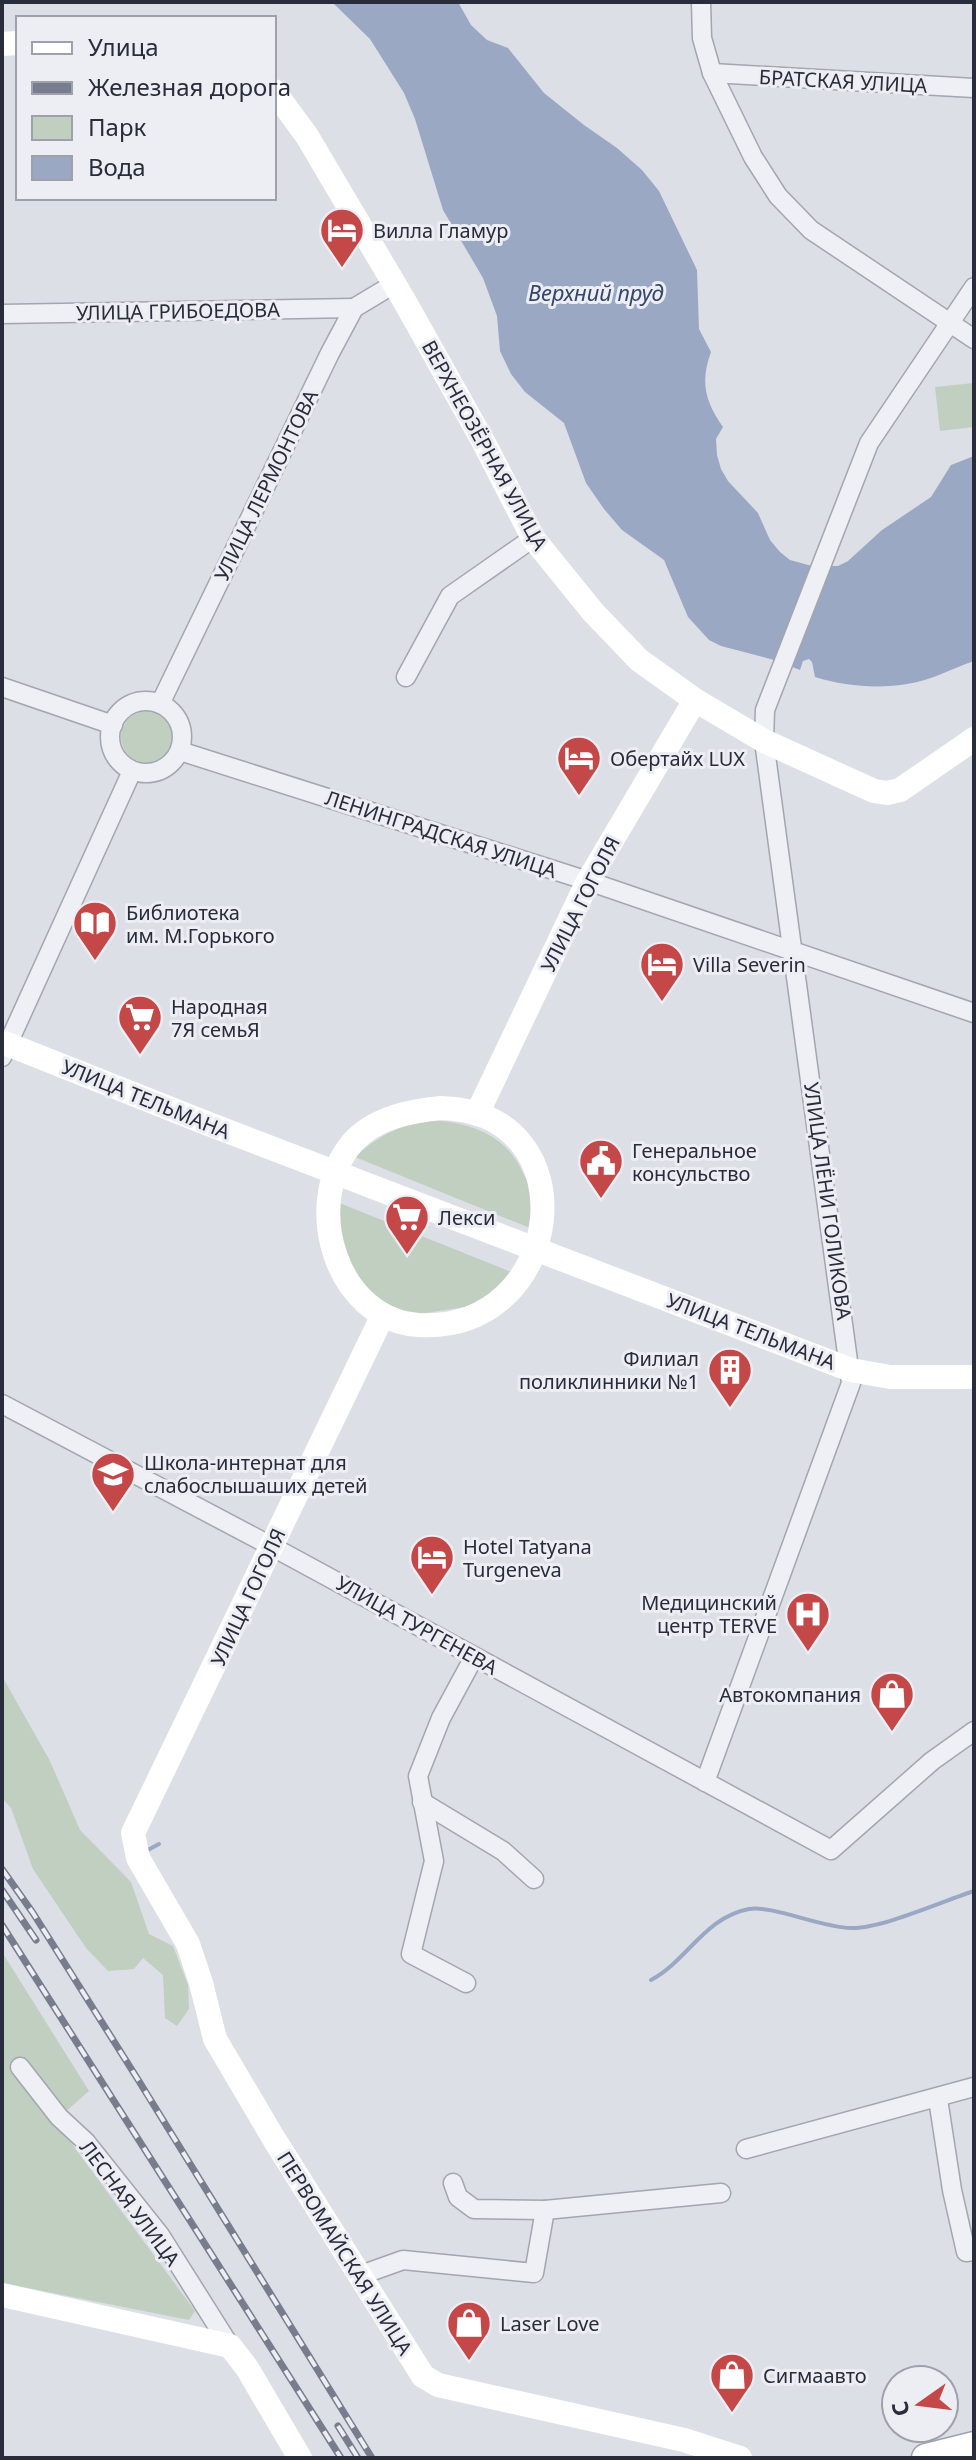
<svg xmlns="http://www.w3.org/2000/svg" width="976" height="2460" font-family="'Noto Sans',sans-serif">
<rect width="100%" height="100%" fill="#dddfe6"/>
<g fill="#c0cfbf">
<polygon points="974,383 974,427 940,431 935,387"/>
<circle cx="147" cy="737" r="26"/>
<path d="M 430,1120 C 469,1122 506,1134 523,1173 C 527,1180 532,1188 533,1196 C 534,1206 531,1218 530,1228 L 355,1157 C 379,1135 398,1126 430,1120 Z"/>
<polygon points="337,1202 511,1272 499,1290 471,1306 413,1315 383,1307 360,1286 335,1224"/>
<polygon points="2,1676 50,1761 80,1830 131,1882 149,1934 173,1946 188,1985 189,2009 177,2026 165,2018 163,1975 143,1958 134,1969 108,1971 86,1948 33,1869 11,1808 2,1798"/>
<polygon points="2,1952 89,2091 55,2121 195,2311 189,2320 2,2283"/>
</g>
<path fill="#9aa8c4" d="M 332,2 L 458,2 L 471,25 L 487,40 L 508,48 L 544,93 L 584,125 L 617,148 L 642,170 L 659,191 L 697,270 L 699,329 L 711,352 C 700,382 705,401 723,427 L 716,439 L 717,455 L 721,469 L 728,481 L 758,513 L 770,540 L 780,552 L 790,560 L 812,566 L 838,566 L 848,561 L 882,530 L 931,497 L 951,465 L 974,456 L 974,661 C 962,665 951,670 939,675 C 899,691 855,689 815,677 L 812,662 L 809,659 L 803,661 L 800,670 L 774,660 L 721,646 L 709,640 L 688,617 L 664,560 L 622,530 L 604,509 L 586,483 L 564,423 L 525,392 L 511,374 L 500,351 L 497,316 L 483,278 L 443,210 L 415,119 L 404,93 L 370,39 Z"/>
<g fill="none" stroke-linecap="round" stroke-linejoin="round">
<g stroke="#9aa8c4" stroke-width="4">
<polyline points="146,1851 159,1844"/>
<path d="M 651,1980 C 687,1961 705,1917 749,1909 C 773,1905 822,1928 851,1928 C 881,1929 943,1901 974,1891"/>
</g>
<g stroke="#a3a6af" stroke-width="21">
<g id="street">
<polyline points="701,2 702,38 712,73 753,157 778,196 811,230 974,339"/>
<polyline points="712,73 974,88"/>
<polyline points="2,314 354,308"/>
<polyline points="406,677 450,596 533,538"/>
<polyline points="2,687 113,725"/>
<circle cx="146" cy="737" r="36"/>
<polyline points="160,704 330,353 354,308 394,284"/>
<polyline points="180,751 588,881 974,1013"/>
<polyline points="2,1057 132,771"/>
<polyline points="2,1404 271,1546 831,1850 932,1761 974,1731"/>
<polyline points="705,1782 851,1383 764,741 765,710 869,443 974,287"/>
<polyline points="422,1802 503,1851 534,1879"/>
<polyline points="466,1983 411,1954 434,1861 418,1776 441,1718 474,1657"/>
<polyline points="20,2067 59,2117 86,2142 160,2235 230,2346"/>
<polyline points="938,2099 952,2190 966,2252 974,2251"/>
<polyline points="746,2149 974,2087"/>
<polyline points="453,2183 458,2197 474,2209 545,2210"/>
<polyline points="361,2275 403,2260 534,2273 545,2210 721,2193"/>
</g>
</g>
<g stroke="#9da2b1" stroke-width="31">
<polyline id="primary" points="926,2458 974,2446"/>
</g>
<use href="#street" stroke="#eff0f5" stroke-width="18"/>
<g stroke="#fff" stroke-width="24">
<polyline points="2,44 18,43"/>
<polyline points="274,91 307,136 405,302 483,441 533,538 593,612 639,660 695,700 764,741 874,791 887,793 900,790 974,739"/>
<polyline points="2,1042 201,1121 851,1370 890,1377 974,1377"/>
<path d="M 441,1108 C 592,1111 566,1333 419,1325 C 335,1320 301,1202 353,1142 C 375,1118 410,1111 441,1108 Z"/>
<polyline points="477,1114 588,881 695,700"/>
<polyline points="382,1317 133,1833 138,1858 188,1944 201,1983 215,2039 274,2139 423,2376 438,2385 684,2440 740,2458"/>
<polyline points="2,2295 230,2346 247,2368 300,2458"/>
</g>
<use href="#primary" stroke="#fff" stroke-width="28"/>
<g stroke="#787d8e" stroke-width="7">
<g id="rail">
<polyline points="2,1869 33,1913 137,2078 372,2458"/>
<polyline points="2,1890 36,1940"/>
<polyline points="2,1925 341,2458"/>
<polyline points="338,2426 358,2458"/>
</g>
</g>
<use href="#rail" stroke="#eceef4" stroke-width="4" stroke-dasharray="12" stroke-linecap="butt"/>
</g>
<defs>
<g id="hotel-pin" transform="scale(2.3)"><path d="M0 17L-7.5 6A9.5 9.5 0 1 1 7.5 6Z" fill="#c54849" stroke="#eceef4"/><path d="M-6-4.5h1.5V1H6V5H4.5V3h-9V5H-6ZM-4 0a1.8 1.8 0 1 1 3.6 0ZM.5 0V-2.5h3Q6-2.5 6 0Z" fill="#fff"/></g>
<g id="library-pin" transform="scale(2.3)"><path d="M0 17L-7.5 6A9.5 9.5 0 1 1 7.5 6Z" fill="#c54849" stroke="#eceef4"/><path d="M-6-4Q-3-5.5-.7-3.5V5Q-3 3-6 4ZM6-4Q3-5.5 .7-3.5V5Q3 3 6 4Z" fill="#fff"/></g>
<g id="supermarket-pin" transform="scale(2.3)"><path d="M0 17L-7.5 6A9.5 9.5 0 1 1 7.5 6Z" fill="#c54849" stroke="#eceef4"/><path d="M-6-5.5h2.5l.6 2H6L4.5 2H-2.5L-4.4-4H-6ZM-1.5 3.2a1.3 1.3 0 1 0 .1 0ZM3 3.2a1.3 1.3 0 1 0 .1 0Z" fill="#fff"/></g>
<g id="civic-pin" transform="scale(2.3)"><path d="M0 17L-7.5 6A9.5 9.5 0 1 1 7.5 6Z" fill="#c54849" stroke="#eceef4"/><path d="M-.6-6.5H3V-4.5H.6V-3L4-1V1h2V6H-6V1h2V-1L-.6-3ZM-1.2 2.5V6h2.4V2.5Z" fill="#fff"/></g>
<g id="building-pin" transform="scale(2.3)"><path d="M0 17L-7.5 6A9.5 9.5 0 1 1 7.5 6Z" fill="#c54849" stroke="#eceef4"/><path d="M-4-6H4V6H1V3H-1V6H-4ZM-2.5-4.3h1.7v1.8h-1.7ZM.8-4.3h1.7v1.8H.8ZM-2.5-1h1.7V.8h-1.7ZM.8-1h1.7V.8H.8Z" fill="#fff"/></g>
<g id="school-pin" transform="scale(2.3)"><path d="M0 17L-7.5 6A9.5 9.5 0 1 1 7.5 6Z" fill="#c54849" stroke="#eceef4"/><path d="M0-5L7-2L0 1L-7-2ZM-4 1L0 2.5L4 1V4Q0 6-4 4Z" fill="#fff"/></g>
<g id="hospital-pin" transform="scale(2.3)"><path d="M0 17L-7.5 6A9.5 9.5 0 1 1 7.5 6Z" fill="#c54849" stroke="#eceef4"/><path d="M-5-5h3v3.5h4V-5h3V5h-3V1.5h-4V5h-3Z" fill="#fff"/></g>
<g id="shop-pin" transform="scale(2.3)"><path d="M0 17L-7.5 6A9.5 9.5 0 1 1 7.5 6Z" fill="#c54849" stroke="#eceef4"/><path d="M-5-2.5h2.3a2.7 3.5 0 0 1 5.4 0H5L5.5 6h-11ZM-1.5-2.5h3a1.5 2.3 0 0 0-3 0Z" fill="#fff"/></g>
</defs>
<g fill-rule="evenodd">
<use href="#hotel-pin" x="342" y="230"/>
<use href="#hotel-pin" x="579" y="758"/>
<use href="#library-pin" x="95" y="923"/>
<use href="#hotel-pin" x="662" y="964"/>
<use href="#supermarket-pin" x="140" y="1017"/>
<use href="#civic-pin" x="601" y="1161"/>
<use href="#supermarket-pin" x="407" y="1217"/>
<use href="#building-pin" x="730" y="1370"/>
<use href="#school-pin" x="113" y="1474"/>
<use href="#hotel-pin" x="432" y="1557"/>
<use href="#hospital-pin" x="808" y="1614"/>
<use href="#shop-pin" x="892" y="1694"/>
<use href="#shop-pin" x="469" y="2323"/>
<use href="#shop-pin" x="732" y="2375"/>
</g>
<g text-anchor="middle" dominant-baseline="central" stroke-width="6" stroke-linejoin="round" paint-order="stroke">
<g font-size="20" fill="#282c3b" stroke="#eceef4">
<text transform="translate(843 81) rotate(3)">БРАТСКАЯ УЛИЦА</text>
<text transform="translate(178 311) rotate(-1)">УЛИЦА ГРИБОЕДОВА</text>
<text transform="translate(485 445) rotate(61)">ВЕРХНЕОЗЁРНАЯ УЛИЦА</text>
<text transform="translate(266 485) rotate(-64)">УЛИЦА ЛЕРМОНТОВА</text>
<text transform="translate(441 834) rotate(18)">ЛЕНИНГРАДСКАЯ УЛИЦА</text>
<text transform="translate(580 904) rotate(-63)">УЛИЦА ГОГОЛЯ</text>
<text transform="translate(146 1099) rotate(22)">УЛИЦА ТЕЛЬМАНА</text>
<text transform="translate(828 1201) rotate(82)">УЛИЦА ЛЁНИ ГОЛИКОВА</text>
<text transform="translate(751 1331) rotate(21)">УЛИЦА ТЕЛЬМАНА</text>
<text transform="translate(248 1597) rotate(-65)">УЛИЦА ГОГОЛЯ</text>
<text transform="translate(417 1625) rotate(29)">УЛИЦА ТУРГЕНЕВА</text>
<text transform="translate(130 2203) rotate(53)">ЛЕСНАЯ УЛИЦА</text>
<text transform="translate(345 2253) rotate(58)">ПЕРВОМАЙСКАЯ УЛИЦА</text>
</g>
<g font-size="20" fill="#282c3b" stroke="#eceef4" text-anchor="start">
<text x="373" y="230">Вилла Гламур</text>
<text x="610" y="758">Обертайх LUX</text>
<text x="126" y="912">Библиотека<tspan x="126" dy="23">им. М.Горького</tspan></text>
<text x="693" y="964">Villa Severin</text>
<text x="171" y="1006">Народная<tspan x="171" dy="23">7Я семьЯ</tspan></text>
<text x="632" y="1150">Генеральное<tspan x="632" dy="23">консульство</tspan></text>
<text x="438" y="1217">Лекси</text>
<text x="699" y="1358" text-anchor="end">Филиал<tspan x="699" dy="23">поликлинники №1</tspan></text>
<text x="144" y="1462">Школа-интернат для<tspan x="144" dy="23">слабослышаших детей</tspan></text>
<text x="463" y="1546">Hotel Tatyana<tspan x="463" dy="23">Turgeneva</tspan></text>
<text x="777" y="1602" text-anchor="end">Медицинский<tspan x="777" dy="23">центр TERVE</tspan></text>
<text x="861" y="1694" text-anchor="end">Автокомпания</text>
<text x="500" y="2323">Laser Love</text>
<text x="763" y="2375">Сигмаавто</text>
</g>
<g font-size="22" font-style="italic" fill="#35456c" stroke="#eceef4">
<text x="596" y="292">Верхний пруд</text>
</g>
</g>
<rect width="976" height="2460" fill="none" stroke="#282c3b" stroke-width="8"/>
<rect x="16" y="16" width="260" height="184" fill="#eceef4" stroke="#9ea0aa" stroke-width="2"/>
<rect x="32" y="42" width="40" height="12" fill="#ffffff" stroke="#9ea0aa" stroke-width="2"/>
<text x="88" y="56" font-size="24" fill="#282c3b">Улица</text>
<rect x="32" y="82" width="40" height="12" fill="#787d8e" stroke="#9ea0aa" stroke-width="2"/>
<text x="88" y="96" font-size="24" fill="#282c3b">Железная дорога</text>
<rect x="32" y="116" width="40" height="24" fill="#c0cfbf" stroke="#9ea0aa" stroke-width="2"/>
<text x="88" y="136" font-size="24" fill="#282c3b">Парк</text>
<rect x="32" y="156" width="40" height="24" fill="#9aa8c4" stroke="#9ea0aa" stroke-width="2"/>
<text x="88" y="176" font-size="24" fill="#282c3b">Вода</text>
<g transform="translate(920 2404) rotate(256)"><circle r="38" fill="#eceef4" stroke="#9ea0aa" stroke-width="2"/>
<path d="M0-6L14 30L0 20L-14 30Z" fill="#c54849"/>
<text y="-12" font-size="22" font-weight="bold" text-anchor="middle" fill="#282c3b">С</text>
</g>
</svg>
